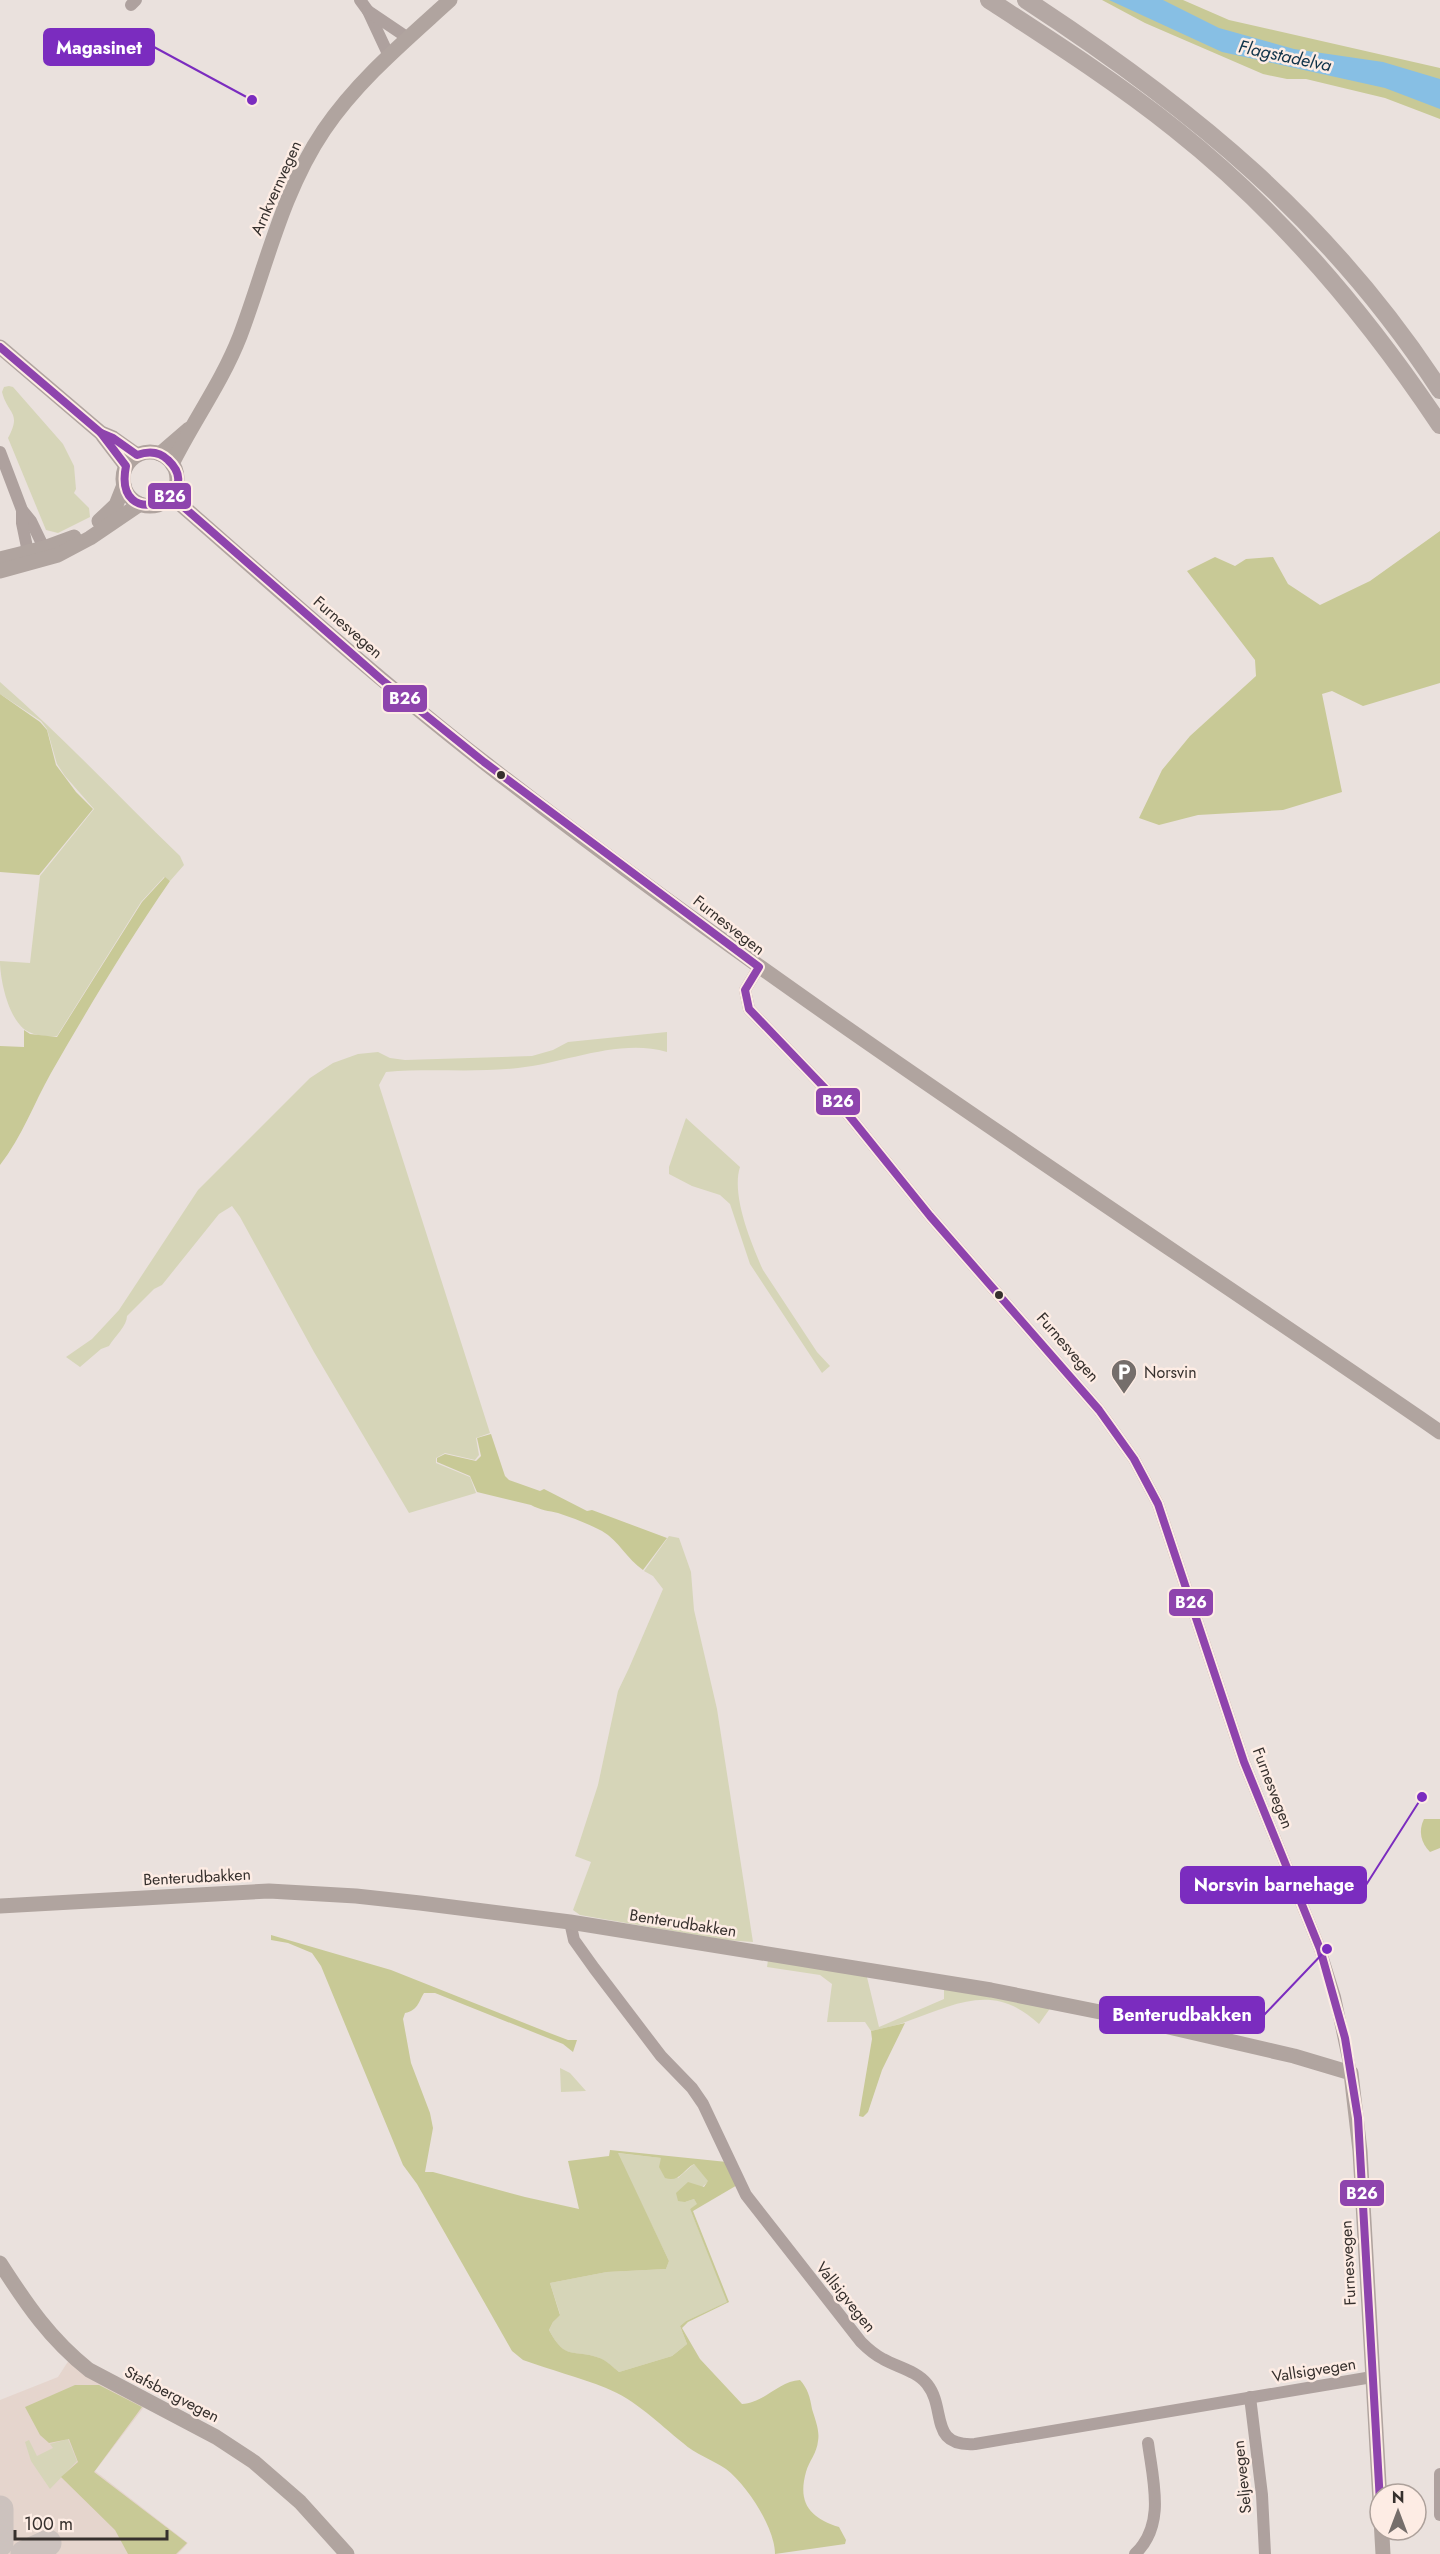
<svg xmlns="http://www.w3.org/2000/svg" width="1440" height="2554" font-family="Jost,sans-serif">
<rect width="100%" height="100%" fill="#eae1dd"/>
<polygon fill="#e5d5cd" points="69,2360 144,2407 95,2471 188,2543 178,2554 0,2554 0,2400 58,2377"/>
<g fill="#d6d5b8">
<path d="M 9,386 L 13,387 L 63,444 L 74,466 L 76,489 L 74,493 L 89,508 L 90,517 L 58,533 L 46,530 L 8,438 C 22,412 8,415 2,392 L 4,387 Z"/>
<path d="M 0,682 C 63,737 120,798 180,856 L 184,865 L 170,881 L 164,877 L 141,902 L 57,1036 C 48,1037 37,1036 29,1032 C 9,1023 0,980 0,961 L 30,963 L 40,876 L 94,809 L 65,776 L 57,764 L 47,729 L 41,721 L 0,694 Z"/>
<path d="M 667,1032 L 667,1052 C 619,1038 566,1063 518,1068 C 474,1073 430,1068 386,1072 L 379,1085 L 490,1433 L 476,1438 L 479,1455 L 475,1460 L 445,1453 L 436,1458 L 436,1463 L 470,1477 L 476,1493 L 409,1513 L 314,1352 L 240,1217 L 232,1206 L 219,1214 L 162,1285 L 154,1289 L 127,1316 C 127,1326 115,1336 109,1346 L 101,1349 L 80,1367 L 66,1357 L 92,1339 L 119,1310 L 198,1190 L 310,1078 L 333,1063 L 358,1054 L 378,1052 L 390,1058 L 405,1060 L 532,1056 L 553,1050 L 568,1042 Z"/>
<path d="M 686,1118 L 740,1167 C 731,1195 751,1243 763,1270 L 817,1352 L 830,1366 L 822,1373 L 750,1264 L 730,1204 L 720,1195 L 692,1186 L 669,1174 L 669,1167 Z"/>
<polygon points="669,1536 679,1538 691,1572 694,1610 717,1709 753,1942 725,1940 580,1915 573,1910 591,1862 575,1856 598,1785 618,1691 629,1668 663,1589 653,1576 644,1571"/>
<path d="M 768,1960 L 866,1973 L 879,2027 L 944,1999 L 944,1985 L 1051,2007 L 1039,2024 C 994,1982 957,2004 908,2021 C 896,2026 883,2028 871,2031 L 865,2022 L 827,2022 L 832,1984 L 820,1975 L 767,1967 Z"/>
<polygon points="560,2068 570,2073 586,2091 561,2092"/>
<path d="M 617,2153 L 661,2158 L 678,2178 L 694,2164 L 709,2181 L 685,2202 L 694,2199 L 698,2205 L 690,2209 L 728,2302 L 686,2321 L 680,2326 L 687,2344 L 672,2356 L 619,2372 C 613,2367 606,2361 600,2358 C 572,2348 566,2362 549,2330 L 553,2322 L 560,2314 L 550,2283 L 607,2272 L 666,2269 L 669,2261 Z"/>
<polygon points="68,2439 77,2461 50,2489 31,2461 25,2442 29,2440 37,2456 53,2448 50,2444"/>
</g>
<g fill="#c8c996" fill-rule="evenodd">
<polygon points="1102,0 1183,0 1229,20 1440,68 1440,119 1385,98 1306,79 1287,79 1263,74 1145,23"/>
<polygon points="1440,531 1440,683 1363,706 1332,691 1322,694 1342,792 1283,810 1198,815 1159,825 1139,818 1162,770 1190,736 1256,676 1255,660 1187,571 1215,557 1235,566 1246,559 1273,557 1288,584 1320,605 1370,581"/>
<polygon points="0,694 40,722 47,730 56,765 76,792 93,809 39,875 0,872"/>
<path d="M 165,877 L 170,881 C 127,943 89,1007 51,1073 C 34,1103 22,1137 0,1165 L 0,1046 L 24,1047 L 24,1030 L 30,1034 L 57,1037 L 142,902 Z"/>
<path d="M 491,1434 L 505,1476 L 509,1480 L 540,1491 L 544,1489 L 587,1511 L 592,1510 L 667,1538 L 643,1570 C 627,1559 619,1541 602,1531 C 589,1524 573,1518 558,1513 C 549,1511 540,1510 531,1505 L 477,1492 L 470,1476 L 437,1462 L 437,1458 L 445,1454 L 476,1461 L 481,1456 L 477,1438 Z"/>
<path d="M 1424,1819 L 1440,1819 L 1440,1848 L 1430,1852 C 1421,1843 1418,1831 1424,1819 Z"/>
<path d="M 271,1935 L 391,1970 L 547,2032 L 568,2040 L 577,2040 L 573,2052 L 563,2044 L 435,1993 L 424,1993 C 418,2003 418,2010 405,2013 L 403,2019 L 411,2063 L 430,2113 L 433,2128 L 425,2172 L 433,2172 L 525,2197 L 579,2209 L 568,2161 L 609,2156 L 610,2150 L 727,2162 L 739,2184 L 693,2211 L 729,2302 L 688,2322 L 682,2328 L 700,2359 L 742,2404 C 764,2403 779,2381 800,2380 C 808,2389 810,2397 812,2409 C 815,2419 820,2431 818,2441 C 817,2453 809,2461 806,2472 C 797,2504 811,2518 839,2527 L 846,2540 L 845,2544 L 775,2554 C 775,2528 747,2485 726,2469 C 713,2460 695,2454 683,2443 C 658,2423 636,2400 606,2388 C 579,2377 550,2370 523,2360 L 512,2351 L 417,2184 L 403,2165 L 321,1966 L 312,1953 L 288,1943 L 271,1940 ZM 618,2153 L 661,2158 L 659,2167 L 665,2178 C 679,2183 683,2170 694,2164 L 708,2181 L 704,2187 L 688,2182 L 676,2193 L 678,2201 L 685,2202 L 694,2199 L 697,2204 L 690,2209 L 727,2302 L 686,2321 L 680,2326 L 687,2344 L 672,2356 L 619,2372 C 613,2367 607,2361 600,2358 C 573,2348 566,2362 549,2330 L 553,2322 L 560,2315 L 550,2283 L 607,2272 L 666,2269 L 669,2261 Z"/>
<polygon points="905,2023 882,2070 868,2112 863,2117 859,2116 872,2039 871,2031"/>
<polygon points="75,2385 99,2385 142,2407 94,2472 187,2543 176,2554 128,2554 115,2530 61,2477 78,2462 69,2439 49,2443 40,2435 25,2407"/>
</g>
<polygon fill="#87bfe4" points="1109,0 1163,0 1219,28 1294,49 1383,62 1440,79 1440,109 1385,88 1222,52"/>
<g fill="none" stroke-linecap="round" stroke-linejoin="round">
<g stroke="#ccc2be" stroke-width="27">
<polyline points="0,2509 0,2543"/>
<polyline points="24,2554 48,2543"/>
</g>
<g stroke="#aea19e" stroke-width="12">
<polyline points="360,0 368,11 389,56"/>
<polyline points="131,5 136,0"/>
<polyline points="368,11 408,38"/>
<polyline points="0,452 22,510 31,521 44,548"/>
<polyline points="22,510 22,523 28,552"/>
<polyline points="759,967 745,990 749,1009 839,1103 930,1216 1099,1410 1134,1459 1158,1504 1244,1762 1320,1949 1335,1997 1351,2073"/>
<path d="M 570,1922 L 574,1940 L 594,1968 L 661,2056 L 692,2088 L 703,2104 L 746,2195 L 861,2342 C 868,2349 875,2355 883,2359 C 897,2367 917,2371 927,2384 C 947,2409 928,2447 975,2444 L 1372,2377"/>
<polyline points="1250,2397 1262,2495 1265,2554"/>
<polyline points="1440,2474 1440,2515"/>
<path d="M 1135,2554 C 1166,2525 1153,2481 1148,2443"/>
</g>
<g stroke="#b0a49f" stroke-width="15">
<polyline points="0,347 101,433 113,438 137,455"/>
<polyline points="103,436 126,466"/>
<circle cx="150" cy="479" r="27"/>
<polyline points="160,454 189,429"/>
<path d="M 172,464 C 194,420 222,382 240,336 C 266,267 282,192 324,130 C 358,80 405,41 450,0"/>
<path d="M 171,496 C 274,586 377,679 485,763 C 792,1002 1120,1212 1440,1432"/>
<polyline points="99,521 116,505 124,485"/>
<polyline points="0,559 44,548 74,537"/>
<polyline points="0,571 58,555 90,538 140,504"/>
<polyline points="0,1906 269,1891 356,1896 420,1903 570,1922 991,1990 1130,2018 1294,2056 1351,2073 1360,2151 1383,2554"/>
<path d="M 0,2263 C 27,2305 50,2339 89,2370 L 216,2437 L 254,2462 L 300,2502 L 347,2554"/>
</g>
<g stroke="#b4a8a4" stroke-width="18">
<path d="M 989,0 C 1052,41 1116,82 1175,129 C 1280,212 1366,314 1440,425"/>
<path d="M 1026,0 C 1193,109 1330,221 1440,390"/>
</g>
<g stroke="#fdece4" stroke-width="12">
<g id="bus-1">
<polyline points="0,347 101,433"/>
<path d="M 101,433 L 113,438 L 137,455 C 148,451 159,451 168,460 C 209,498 112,535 126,466 Z"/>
<polyline points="171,496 382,680 484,762 759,967 745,990 749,1009 839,1103 930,1216 1099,1410 1134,1459 1158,1504 1244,1762 1320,1949 1345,2038 1358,2118 1380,2502"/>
</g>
</g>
<use href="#bus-1" stroke="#8e44ad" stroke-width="8"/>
</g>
<defs>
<g id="parking-pin" transform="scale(1.35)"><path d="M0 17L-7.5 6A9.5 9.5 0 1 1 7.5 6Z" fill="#756e6b" stroke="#fdece4"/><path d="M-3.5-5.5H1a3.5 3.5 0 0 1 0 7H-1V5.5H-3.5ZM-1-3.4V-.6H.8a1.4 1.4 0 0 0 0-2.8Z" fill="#fff"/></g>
</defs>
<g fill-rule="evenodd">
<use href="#parking-pin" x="1124" y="1372"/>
</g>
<g fill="#36302d" stroke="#fdece4" stroke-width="2">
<circle cx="501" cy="775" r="5"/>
<circle cx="999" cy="1295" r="5"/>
</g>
<g text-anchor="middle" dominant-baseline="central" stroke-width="5" stroke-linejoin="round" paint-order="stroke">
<g font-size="16" fill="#36302d" stroke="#fdece4">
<text transform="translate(276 188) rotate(-66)">Arnkvernvegen</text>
<text transform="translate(348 627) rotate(41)">Furnesvegen</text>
<text transform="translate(729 925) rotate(38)">Furnesvegen</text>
<text transform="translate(1068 1347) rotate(49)">Furnesvegen</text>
<text transform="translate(1273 1788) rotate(69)">Furnesvegen</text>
<text transform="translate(197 1877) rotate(-3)">Benterudbakken</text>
<text transform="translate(683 1923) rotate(9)">Benterudbakken</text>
<text transform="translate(1348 2263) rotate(-93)">Furnesvegen</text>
<text transform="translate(846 2297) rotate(51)">Vallsigvegen</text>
<text transform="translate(1314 2370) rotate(-9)">Vallsigvegen</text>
<text transform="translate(172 2394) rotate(27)">Stafsbergvegen</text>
<text transform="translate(1242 2477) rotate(-96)">Seljevegen</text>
</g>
<g font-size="16" fill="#36302d" stroke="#fdece4" text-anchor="start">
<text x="1144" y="1372">Norsvin</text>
</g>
<g font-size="18" font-style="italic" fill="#0f334a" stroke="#fdece4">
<text transform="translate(1285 56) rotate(12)">Flagstadelva</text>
</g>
</g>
<path fill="none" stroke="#7b2cbf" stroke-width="2" d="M252 100L154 47M1422 1797L1366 1885M1327 1949L1264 2015"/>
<g fill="#7b2cbf" stroke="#fdece4" stroke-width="2">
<circle cx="252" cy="100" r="6"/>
<circle cx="1422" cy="1797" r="6"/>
<circle cx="1327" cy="1949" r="6"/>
</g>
<g fill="#7b2cbf" stroke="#7b2cbf" stroke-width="2">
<rect x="44" y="29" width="110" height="36" rx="6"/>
<rect x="1181" y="1867" width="185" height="36" rx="6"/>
<rect x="1100" y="1997" width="164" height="36" rx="6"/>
</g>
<g font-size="18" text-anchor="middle" font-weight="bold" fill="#fff">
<text x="99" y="54">Magasinet</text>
<text x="1274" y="1891">Norsvin barnehage</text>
<text x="1182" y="2021">Benterudbakken</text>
</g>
<g stroke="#fdece4" stroke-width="2">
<rect x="147" y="482" width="45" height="28" rx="6" fill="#8e44ad"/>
<rect x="382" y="684" width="46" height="29" rx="6" fill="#8e44ad"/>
<rect x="815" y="1087" width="46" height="29" rx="6" fill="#8e44ad"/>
<rect x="1168" y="1588" width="46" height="29" rx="6" fill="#8e44ad"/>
<rect x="1339" y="2179" width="46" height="28" rx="6" fill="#8e44ad"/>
</g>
<g font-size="16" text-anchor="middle" font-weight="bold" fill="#fff">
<text x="170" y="502">B26</text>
<text x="405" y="704">B26</text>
<text x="838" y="1107">B26</text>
<text x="1191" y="1608">B26</text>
<text x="1362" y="2199">B26</text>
</g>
<g transform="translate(1398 2512)"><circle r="28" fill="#fdece4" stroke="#ada19b" stroke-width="1.5"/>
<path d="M0-4.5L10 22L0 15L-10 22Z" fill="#756e6b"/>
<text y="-9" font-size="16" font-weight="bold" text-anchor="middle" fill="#36302d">N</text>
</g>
<path d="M15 2530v9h152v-9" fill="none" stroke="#36302d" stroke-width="3"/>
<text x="24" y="2530" font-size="18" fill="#36302d" stroke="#fdece4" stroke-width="4.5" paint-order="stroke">100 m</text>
</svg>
